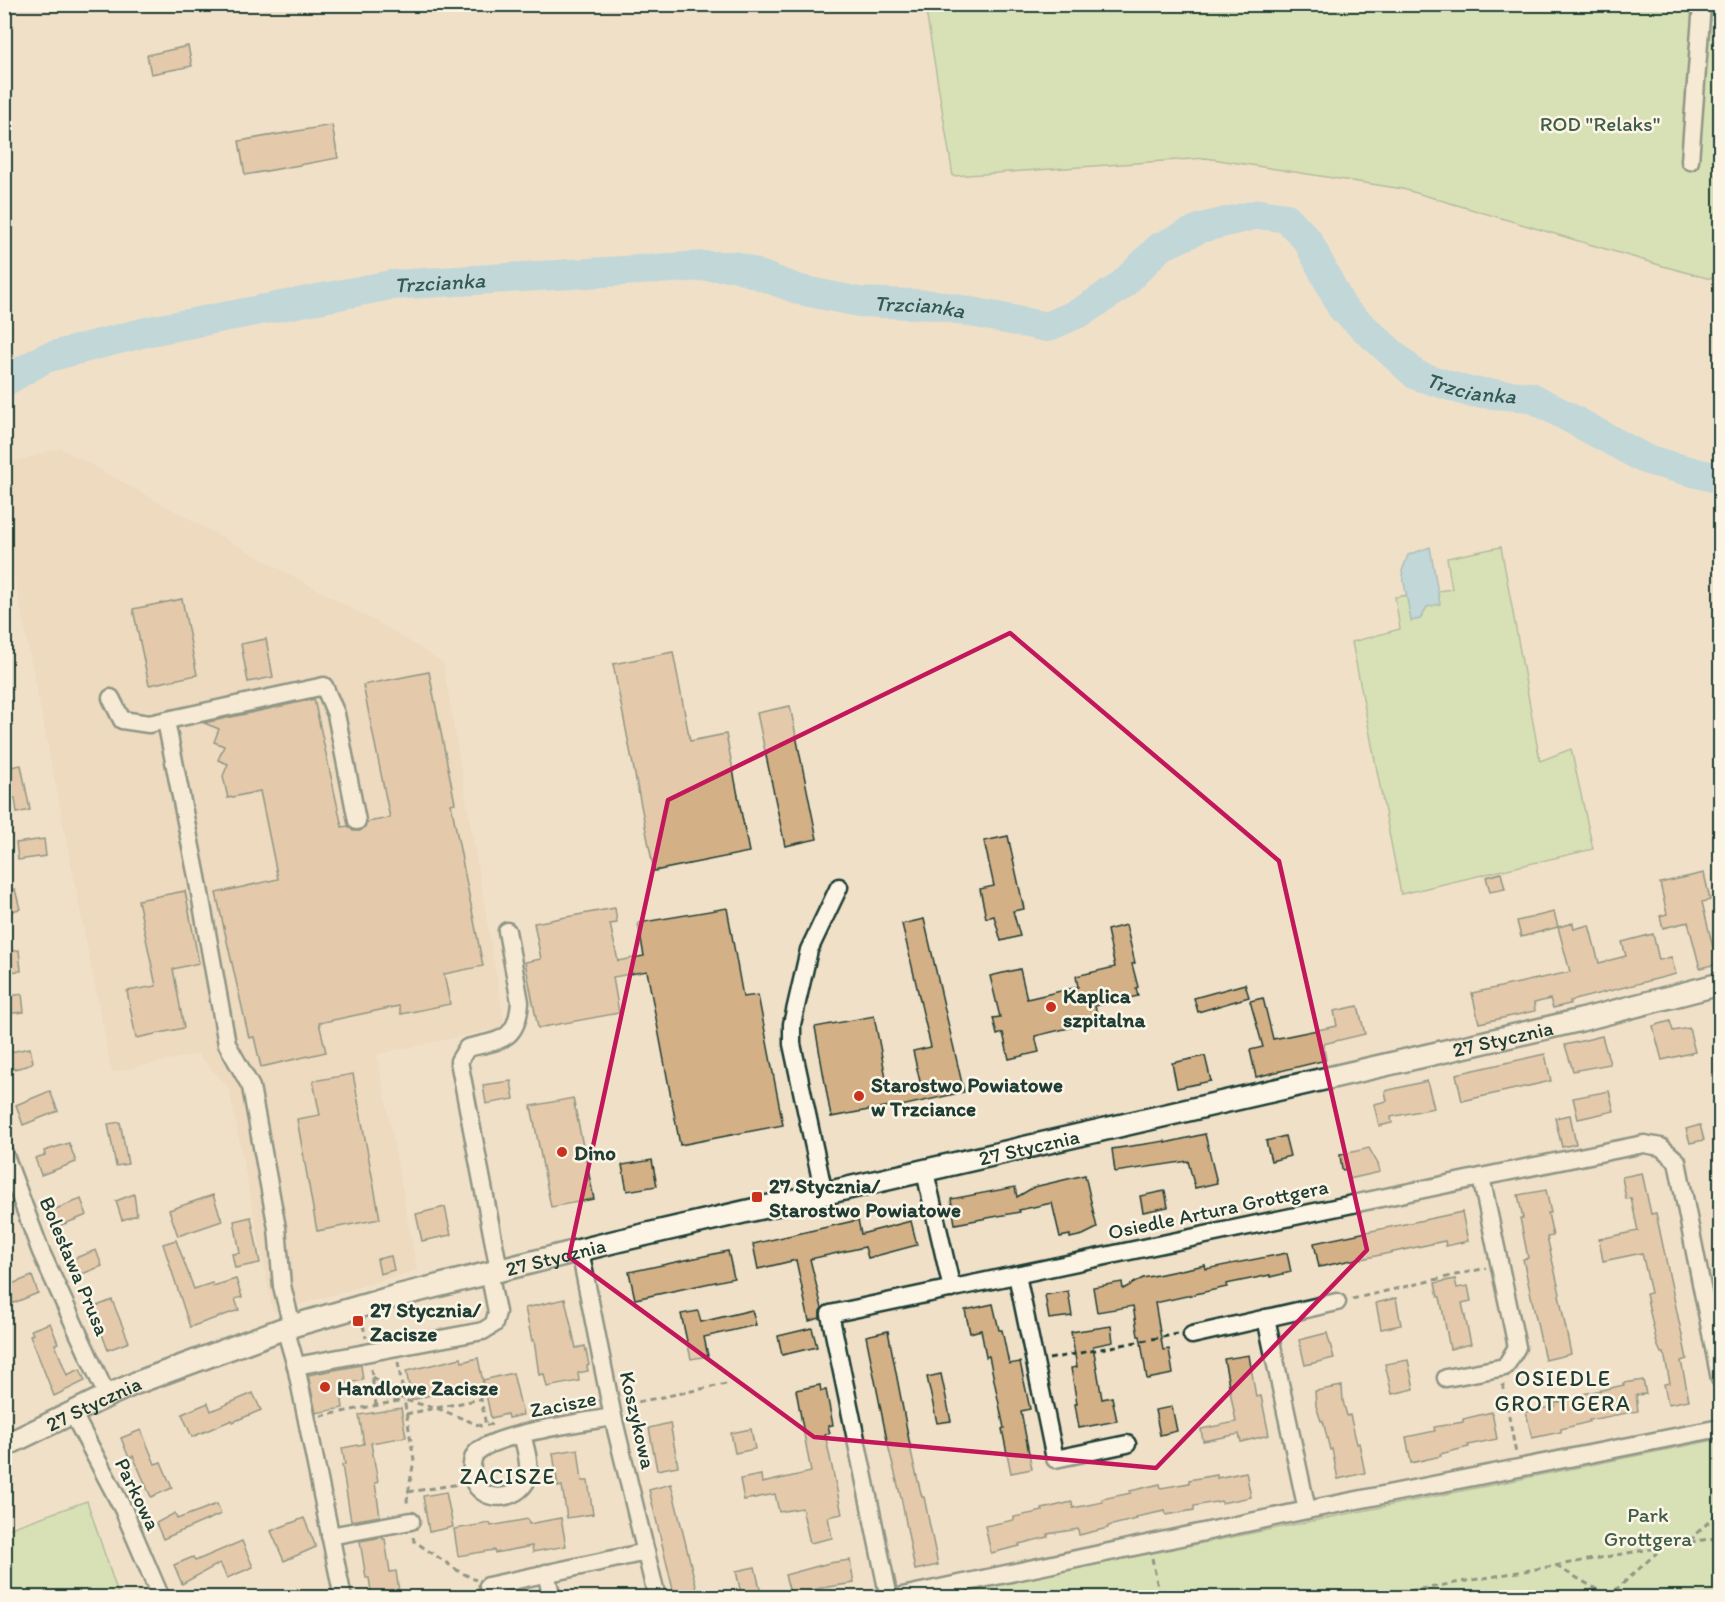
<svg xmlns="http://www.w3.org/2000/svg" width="1725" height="1602" font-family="Itim,sans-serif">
<rect width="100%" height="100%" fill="#f0e0c8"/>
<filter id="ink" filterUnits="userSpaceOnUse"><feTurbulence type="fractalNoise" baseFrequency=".0167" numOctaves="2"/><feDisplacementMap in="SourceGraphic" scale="12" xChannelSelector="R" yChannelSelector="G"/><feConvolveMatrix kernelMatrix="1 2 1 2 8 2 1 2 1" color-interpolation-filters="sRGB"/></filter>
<g filter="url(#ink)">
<polygon fill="#e8d2b4" points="60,448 389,629 443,663 505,1027 377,1054 417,1270 273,1312 229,1088 198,1054 112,1072 5,528 4,465"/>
<g fill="#bae39f" stroke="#6c906a" stroke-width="1.5">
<polygon points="925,5 1720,5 1720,278 1707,278 1663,266 1403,189 1206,158 953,176"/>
<polygon points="1501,547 1540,761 1571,749 1593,849 1401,894 1352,642 1400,629 1395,597 1452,589 1447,558"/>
<polygon points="1720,1439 1720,1597 935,1597"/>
<polygon points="87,1501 119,1597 5,1597 5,1530"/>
</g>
<polygon fill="#89cdea" stroke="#5f93a1" stroke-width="1.5" points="1430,547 1440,604 1427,607 1420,619 1411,621 1402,571 1408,555"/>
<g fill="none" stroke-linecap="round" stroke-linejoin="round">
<path stroke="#89cdea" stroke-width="30" id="s1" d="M 4,382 L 45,358 L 150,331 L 391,285 L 705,266 L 735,266 L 800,290 L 859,302 L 936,305 L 1047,327 L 1081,312 L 1120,287 L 1160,247 L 1201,228 L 1259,214 L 1287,218 L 1308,241 L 1342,308 L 1416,375 L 1469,392 L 1531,397 L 1647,460 L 1720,479"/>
</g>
<g fill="#d4b086" stroke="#1f3d34" stroke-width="1.5">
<polygon points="188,46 192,66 151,74 147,55"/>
<polygon points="332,125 338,158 245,175 239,141"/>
<polygon points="182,599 197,675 149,685 133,609"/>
<polygon points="266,639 273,677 248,682 241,644"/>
<polygon points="673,652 690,741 726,734 749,852 654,871 613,664"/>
<polygon points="429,672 455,803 451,804 483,966 444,974 450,1004 401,1014 399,1006 319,1023 326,1052 261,1067 254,1037 249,1038 216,893 278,879 260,791 228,798 223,776 228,764 218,760 224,746 214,742 219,729 204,723 314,699 342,827 348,826 353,831 360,831 364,828 367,822 390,818 363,685"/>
<polygon points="790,706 817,839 785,846 757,713"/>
<polygon points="21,765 30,810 17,813 15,798 4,800 4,777 11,776 10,767"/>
<polygon points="1008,836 1024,909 1013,911 1020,936 1001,941 994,916 986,918 980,889 994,886 984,841"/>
<polygon points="44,839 46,856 18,860 16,843"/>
<polygon points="1501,873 1505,889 1490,892 1486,877"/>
<polygon points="1704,873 1710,900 1702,902 1717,964 1700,968 1688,922 1663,928 1660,916 1667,914 1660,883"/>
<polygon points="15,889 20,909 4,913 4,891"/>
<polygon points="185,891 199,963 173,969 184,1028 136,1038 127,991 156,986 138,900"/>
<polygon points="615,908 617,923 610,924 618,961 644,956 638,923 727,908 743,997 758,995 783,1125 680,1145 647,971 613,977 619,1013 538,1028 525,962 541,959 534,923"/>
<polygon points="1554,912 1558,927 1573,923 1574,929 1589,925 1599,963 1626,956 1622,942 1653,934 1659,960 1671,957 1676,974 1570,1001 1570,1004 1553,1008 1550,999 1534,1003 1535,1011 1479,1023 1472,993 1570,972 1558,927 1521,937 1517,921"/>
<polygon points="924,919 964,1092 897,1107 896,1105 890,1106 831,1117 815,1027 874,1016 889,1093 921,1086 913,1051 931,1047 902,924"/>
<polygon points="1126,925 1135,963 1132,964 1138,987 1136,988 1138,996 1095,1006 1097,1014 1086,1017 1087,1020 1072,1024 1073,1027 1035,1036 1039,1052 1009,1059 1003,1033 997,1035 993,1018 1000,1017 990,976 1020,969 1027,999 1078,987 1076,976 1115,967 1107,930"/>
<polygon points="19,950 21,971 4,972 4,952"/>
<polygon points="1245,984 1249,997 1198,1012 1194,998"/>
<polygon points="22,994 24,1012 4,1014 4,997"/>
<polygon points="1263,998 1273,1039 1337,1026 1334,1011 1358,1006 1365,1034 1323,1044 1326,1060 1256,1077 1250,1050 1263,1047 1250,1001"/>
<polygon points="1670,1021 1673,1031 1689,1028 1695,1052 1662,1060 1653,1026"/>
<polygon points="1602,1036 1610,1064 1573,1071 1565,1045"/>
<polygon points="30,1048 33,1062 27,1066 9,1070 5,1053"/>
<polygon points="1545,1054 1551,1081 1462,1101 1456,1074"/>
<polygon points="1205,1056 1211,1081 1177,1088 1172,1063"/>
<polygon points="353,1074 380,1219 317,1231 297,1119 320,1115 313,1081"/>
<polygon points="511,1081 514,1099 486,1104 483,1085"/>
<polygon points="1427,1081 1434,1108 1391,1117 1392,1123 1379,1126 1374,1104 1387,1101 1385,1091"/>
<polygon points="50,1091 58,1111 23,1125 16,1105"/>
<polygon points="1609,1091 1614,1111 1578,1119 1573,1098"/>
<polygon points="573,1098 594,1199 551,1207 531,1106"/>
<polygon points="1570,1115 1576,1144 1562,1147 1555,1118"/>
<polygon points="120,1122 128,1164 116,1166 108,1124"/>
<polygon points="1700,1125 1704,1140 1690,1143 1686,1129"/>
<polygon points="1205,1134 1217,1183 1195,1188 1188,1161 1115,1172 1112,1149 1165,1141 1165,1143"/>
<polygon points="1285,1136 1290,1156 1271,1161 1266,1141"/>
<polygon points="69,1143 76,1162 41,1175 35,1158 45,1155 44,1151"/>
<polygon points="1369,1148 1378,1164 1380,1172 1349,1179 1348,1169 1342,1170 1340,1155"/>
<polygon points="652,1160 657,1186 627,1191 622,1165"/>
<polygon points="1642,1173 1651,1214 1656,1213 1687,1359 1681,1361 1689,1400 1668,1404 1664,1384 1670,1383 1664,1353 1661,1353 1657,1344 1646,1294 1651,1293 1642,1253 1603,1261 1599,1239 1638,1231 1631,1198 1626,1199 1622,1177"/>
<polygon points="1085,1175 1097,1228 1083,1235 1070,1238 1070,1235 1060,1237 1052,1203 1019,1210 1020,1212 955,1224 951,1199 1015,1187 1017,1197 1034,1187"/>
<polygon points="1546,1190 1551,1213 1548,1213 1553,1236 1547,1237 1560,1294 1559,1295 1571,1354 1545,1360 1523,1259 1528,1258 1520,1218 1523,1218 1518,1195"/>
<polygon points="1165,1191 1168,1207 1143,1212 1140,1196"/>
<polygon points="134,1194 137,1215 122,1220 116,1201"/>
<polygon points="213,1195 222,1221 178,1236 169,1210"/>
<polygon points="81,1199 87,1215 59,1226 53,1210"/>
<polygon points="445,1207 451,1235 422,1241 416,1214"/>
<polygon points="1462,1212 1468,1241 1446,1246 1445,1241 1362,1259 1361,1258 1319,1267 1314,1243"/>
<polygon points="251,1217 260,1263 235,1268 232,1254 240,1253 234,1221"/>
<polygon points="858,1220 861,1234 911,1221 917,1245 868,1258 865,1247 810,1259 822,1308 820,1311 820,1318 809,1321 796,1260 758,1269 753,1244"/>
<polygon points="176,1240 194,1289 212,1283 213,1286 236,1279 242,1297 235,1299 239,1310 190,1327 163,1244"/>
<polygon points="96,1250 102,1266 77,1276 70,1260"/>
<polygon points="728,1251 734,1278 635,1299 629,1272"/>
<polygon points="1287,1253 1291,1272 1270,1277 1270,1275 1226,1284 1227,1287 1155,1303 1163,1350 1169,1349 1173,1374 1147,1379 1140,1336 1138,1336 1133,1306 1097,1312 1093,1287 1122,1282 1123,1289 1143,1278 1205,1265 1206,1269"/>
<polygon points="391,1256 394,1270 380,1274 377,1259"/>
<polygon points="32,1276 38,1293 4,1307 4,1287"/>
<polygon points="1455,1279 1457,1288 1468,1286 1471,1301 1462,1303 1471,1344 1450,1349 1440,1297 1438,1297 1435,1283"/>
<polygon points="1068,1291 1072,1316 1049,1319 1045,1295"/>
<polygon points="1396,1298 1401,1325 1381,1329 1376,1303"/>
<polygon points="565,1299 576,1348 585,1346 589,1365 587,1366 588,1371 578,1373 579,1381 547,1387 544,1374 539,1375 534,1340 532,1341 525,1308"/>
<polygon points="112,1300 129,1342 108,1350 92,1308"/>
<polygon points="993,1304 999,1330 1002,1330 1009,1364 1020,1362 1030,1409 1021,1411 1032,1469 1011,1473 1002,1429 1004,1428 989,1356 986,1357 981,1330 970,1333 965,1310"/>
<polygon points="752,1310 756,1325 704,1337 708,1356 691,1359 681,1314 698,1311 701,1322"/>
<polygon points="50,1323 58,1343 55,1344 67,1375 80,1369 85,1381 54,1396 30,1335 33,1334 31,1330"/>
<polygon points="1111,1326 1113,1342 1093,1346 1102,1399 1112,1397 1117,1421 1079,1428 1075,1404 1077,1404 1071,1368 1077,1367 1071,1332"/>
<polygon points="812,1328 817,1347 782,1355 778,1336"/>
<polygon points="888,1331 913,1461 922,1497 924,1497 938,1565 915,1570 902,1502 888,1445 866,1336"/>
<polygon points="1327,1333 1334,1358 1305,1365 1299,1340"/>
<polygon points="1249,1355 1256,1397 1261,1396 1269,1435 1241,1442 1239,1434 1203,1441 1201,1429 1236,1422 1224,1359"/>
<polygon points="461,1358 462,1362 478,1358 484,1387 446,1395 445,1391 412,1400 406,1371"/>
<polygon points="1408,1360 1414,1389 1392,1394 1385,1364"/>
<polygon points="361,1365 363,1380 340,1385 343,1408 316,1413 308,1375"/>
<polygon points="513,1373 523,1415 508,1418 507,1414 491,1418 483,1380"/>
<polygon points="941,1374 951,1421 937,1423 927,1377"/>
<polygon points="1643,1380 1646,1394 1636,1395 1638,1411 1589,1420 1589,1422 1561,1429 1561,1432 1532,1438 1526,1412 1555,1406 1554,1403 1584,1397 1583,1394 1624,1385 1623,1383"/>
<polygon points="820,1385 821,1391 826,1390 833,1425 828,1426 830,1433 825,1434 842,1514 828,1517 832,1538 810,1543 802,1508 779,1512 775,1494 744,1500 740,1479 761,1475 762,1483 811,1472 796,1390"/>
<polygon points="1342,1386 1343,1401 1347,1416 1350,1415 1357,1444 1359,1443 1365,1473 1338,1479 1332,1449 1330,1450 1323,1421 1321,1421 1316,1406 1315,1391"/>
<polygon points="253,1393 261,1410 233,1422 232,1420 192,1437 182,1414 208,1403 211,1411"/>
<polygon points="1172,1407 1177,1431 1160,1435 1155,1410"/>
<polygon points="401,1408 406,1437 371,1443 378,1482 375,1483 380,1516 351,1521 342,1465 345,1464 342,1448 364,1444 359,1415"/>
<polygon points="1492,1412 1497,1439 1468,1445 1469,1447 1440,1454 1441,1456 1411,1463 1406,1437 1435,1431 1434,1427 1463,1422 1463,1419"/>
<polygon points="670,1423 678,1466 657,1470 649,1428"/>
<polygon points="751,1429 755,1449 735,1453 731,1433"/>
<polygon points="141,1430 155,1464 161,1462 172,1488 151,1497 133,1456 129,1458 121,1438"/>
<polygon points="578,1449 582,1481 588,1481 593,1514 567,1518 562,1486 558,1487 553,1453"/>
<polygon points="1246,1472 1251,1497 1222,1503 1221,1501 1194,1506 1194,1510 1166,1515 1165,1511 1136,1517 1137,1519 1108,1526 1108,1528 1079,1535 1078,1529 1048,1534 1048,1537 1019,1544 1020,1546 991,1553 985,1526 1014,1520 1014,1517 1043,1511 1042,1509 1072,1502 1073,1508 1103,1502 1102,1499 1131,1493 1130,1491 1160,1484 1161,1488 1189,1483 1189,1480 1217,1475 1217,1478"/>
<polygon points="671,1484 699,1598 675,1598 649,1490"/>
<polygon points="446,1492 453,1527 429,1532 423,1496"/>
<polygon points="217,1504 221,1514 163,1539 156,1523 175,1513 177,1519"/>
<polygon points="304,1518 316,1547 284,1561 271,1531"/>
<polygon points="561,1518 566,1546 533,1552 532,1546 495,1553 494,1550 458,1556 454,1529 490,1523 491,1526 528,1519 529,1524"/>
<polygon points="383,1537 383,1539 385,1539 390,1572 396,1571 400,1598 372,1598 369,1578 366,1578 360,1541"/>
<polygon points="242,1541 253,1567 227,1578 220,1563 182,1584 174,1565 193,1557 195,1561"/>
<polygon points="850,1560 854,1583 821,1588 791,1596 785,1575 829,1563"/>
<polygon points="755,1567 762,1598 742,1598 736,1571"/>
</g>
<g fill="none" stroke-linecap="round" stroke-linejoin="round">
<g stroke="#1f3d34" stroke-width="21">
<g id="minor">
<polyline points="1690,161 1702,4"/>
<polyline points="111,698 122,720 149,724 324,686 336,714 357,821"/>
<polyline points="166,721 197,877 227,1044 251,1087 277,1228 282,1286 292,1326"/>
<polyline points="4,1153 41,1252 107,1396"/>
<polyline points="925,1172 952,1289"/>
<polyline points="824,1194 792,1044 792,1024 809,950 839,887"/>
<polyline points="580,1251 613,1417 657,1598"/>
<path d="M 499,1270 L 459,1061 L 467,1048 C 500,1040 517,1042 520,1002 L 507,931"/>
<polyline points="1017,1275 1055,1459 1127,1444"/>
<polyline points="1266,1318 1307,1510"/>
<polyline points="285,1328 296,1366"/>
<polyline points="1192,1335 1337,1302"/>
<polyline points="1446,1378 1505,1367 1517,1347 1481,1177"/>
<polyline points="72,1412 123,1509 161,1598"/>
<path d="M 522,1434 C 525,1447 530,1461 528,1475 C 524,1499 483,1507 473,1479 C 471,1471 471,1459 476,1453 C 493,1434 585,1422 613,1417"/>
<polyline points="330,1536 411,1521"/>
<polyline points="546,1573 552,1598"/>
<polyline points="488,1586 646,1552"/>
<polyline points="343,1598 296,1366 483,1331 494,1324 497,1312 489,1272"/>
<polyline points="889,1598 830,1314 1481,1177 1644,1144 1661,1147 1677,1161 1720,1379"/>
<polyline points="893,1598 1307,1510 1720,1428"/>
</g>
</g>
<g stroke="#1f3d34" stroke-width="26">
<g id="major">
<path id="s2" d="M 4,1446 L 107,1396 L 136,1383 L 285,1328 L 393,1297 L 617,1241 L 1581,1020 L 1720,984"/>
</g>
</g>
<g stroke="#1f3d34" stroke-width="3" stroke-dasharray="6 4.5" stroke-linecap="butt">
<polyline points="1352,1299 1486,1268"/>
<polyline points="363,1325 366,1338"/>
<polyline points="1049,1359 1178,1334"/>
<polyline points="398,1362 414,1460 407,1500 408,1506"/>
<polyline points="371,1369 376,1405"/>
<polyline points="372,1377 404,1400 439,1409 481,1426 493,1424"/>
<polyline points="1503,1384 1516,1454"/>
<polyline points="628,1404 726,1384"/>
<polyline points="406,1414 481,1399 486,1426"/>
<polyline points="321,1416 404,1400"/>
<polyline points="408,1492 460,1484"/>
<polyline points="413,1537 414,1541 460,1572 476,1580"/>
<polyline points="1690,1541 1720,1510"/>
<polyline points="1152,1558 1160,1598"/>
<polyline points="1556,1566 1612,1598"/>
<polyline points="1369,1598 1720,1537"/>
<polyline points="1607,1598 1662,1548"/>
</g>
<use href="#minor" stroke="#fcf5e5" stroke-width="16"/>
<use href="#major" stroke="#fcf5e5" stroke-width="21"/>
</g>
</g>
<path d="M0 0H1725V1602H0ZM 1010,633 L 1279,861 L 1367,1250 L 1156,1468 L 814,1437 L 569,1257 L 668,800 Z" fill="#f0e0c8" fill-opacity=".55" fill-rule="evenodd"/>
<path fill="none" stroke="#c2185b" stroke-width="4.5" stroke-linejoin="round" d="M 1010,633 L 1279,861 L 1367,1250 L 1156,1468 L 814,1437 L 569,1257 L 668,800 Z"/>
<g fill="#c8321e" stroke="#fcf5e5" stroke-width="2">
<circle cx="1051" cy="1007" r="6"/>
<circle cx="859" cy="1096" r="6"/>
<circle cx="562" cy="1152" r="6"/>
<rect x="751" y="1191" width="12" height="12" rx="3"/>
<rect x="352" y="1315" width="12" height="12" rx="3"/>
<circle cx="325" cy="1387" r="6"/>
</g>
<g text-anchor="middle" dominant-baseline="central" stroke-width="5" stroke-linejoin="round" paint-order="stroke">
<g font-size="21" fill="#3e5e49" stroke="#fcf5e5">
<text x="1600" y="123">ROD "Relaks"</text>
<text x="1648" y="1514">Park<tspan x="1648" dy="24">Grottgera</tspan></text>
</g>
<g font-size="21" font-weight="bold" fill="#1f3d34" stroke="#fcf5e5" text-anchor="start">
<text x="1063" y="995">Kaplica<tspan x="1063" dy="24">szpitalna</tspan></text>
<text x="871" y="1084">Starostwo Powiatowe<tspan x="871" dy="24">w Trzciance</tspan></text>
<text x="574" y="1152">Dino</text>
<text x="769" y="1185">27 Stycznia/<tspan x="769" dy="24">Starostwo Powiatowe</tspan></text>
<text x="370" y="1309">27 Stycznia/<tspan x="370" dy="24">Zacisze</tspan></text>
<text x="337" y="1387">Handlowe Zacisze</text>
</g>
<g font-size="21" fill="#1f3d34" stroke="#fcf5e5">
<text stroke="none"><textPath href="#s2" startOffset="1557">27 Stycznia</textPath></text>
<text stroke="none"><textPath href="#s2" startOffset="1071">27 Stycznia</textPath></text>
<text transform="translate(1218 1209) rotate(-12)">Osiedle Artura Grottgera</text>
<text stroke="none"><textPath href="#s2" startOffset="585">27 Stycznia</textPath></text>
<text transform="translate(75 1266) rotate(67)">Bolesława Prusa</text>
<text stroke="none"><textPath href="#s2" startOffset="99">27 Stycznia</textPath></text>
<text transform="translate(563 1404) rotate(-11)">Zacisze</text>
<text transform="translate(638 1420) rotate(77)">Koszykowa</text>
<text transform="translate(138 1494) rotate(64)">Parkowa</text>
</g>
<g font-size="22" font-style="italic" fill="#345a58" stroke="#fcf5e5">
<text stroke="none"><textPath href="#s1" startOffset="450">Trzcianka</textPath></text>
<text stroke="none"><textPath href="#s1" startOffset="936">Trzcianka</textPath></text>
<text stroke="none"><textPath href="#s1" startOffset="1602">Trzcianka</textPath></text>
</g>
<g font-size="22" letter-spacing="1.5" fill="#1f3d34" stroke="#fcf5e5">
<text x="1563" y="1378">OSIEDLE<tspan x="1563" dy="25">GROTTGERA</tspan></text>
<text x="508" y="1476">ZACISZE</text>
</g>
</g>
<rect width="1725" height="1602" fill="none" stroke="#fcf5e5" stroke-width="24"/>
<rect x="12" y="12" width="1701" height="1578" fill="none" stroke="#1f3d34" stroke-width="2" filter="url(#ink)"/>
</svg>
